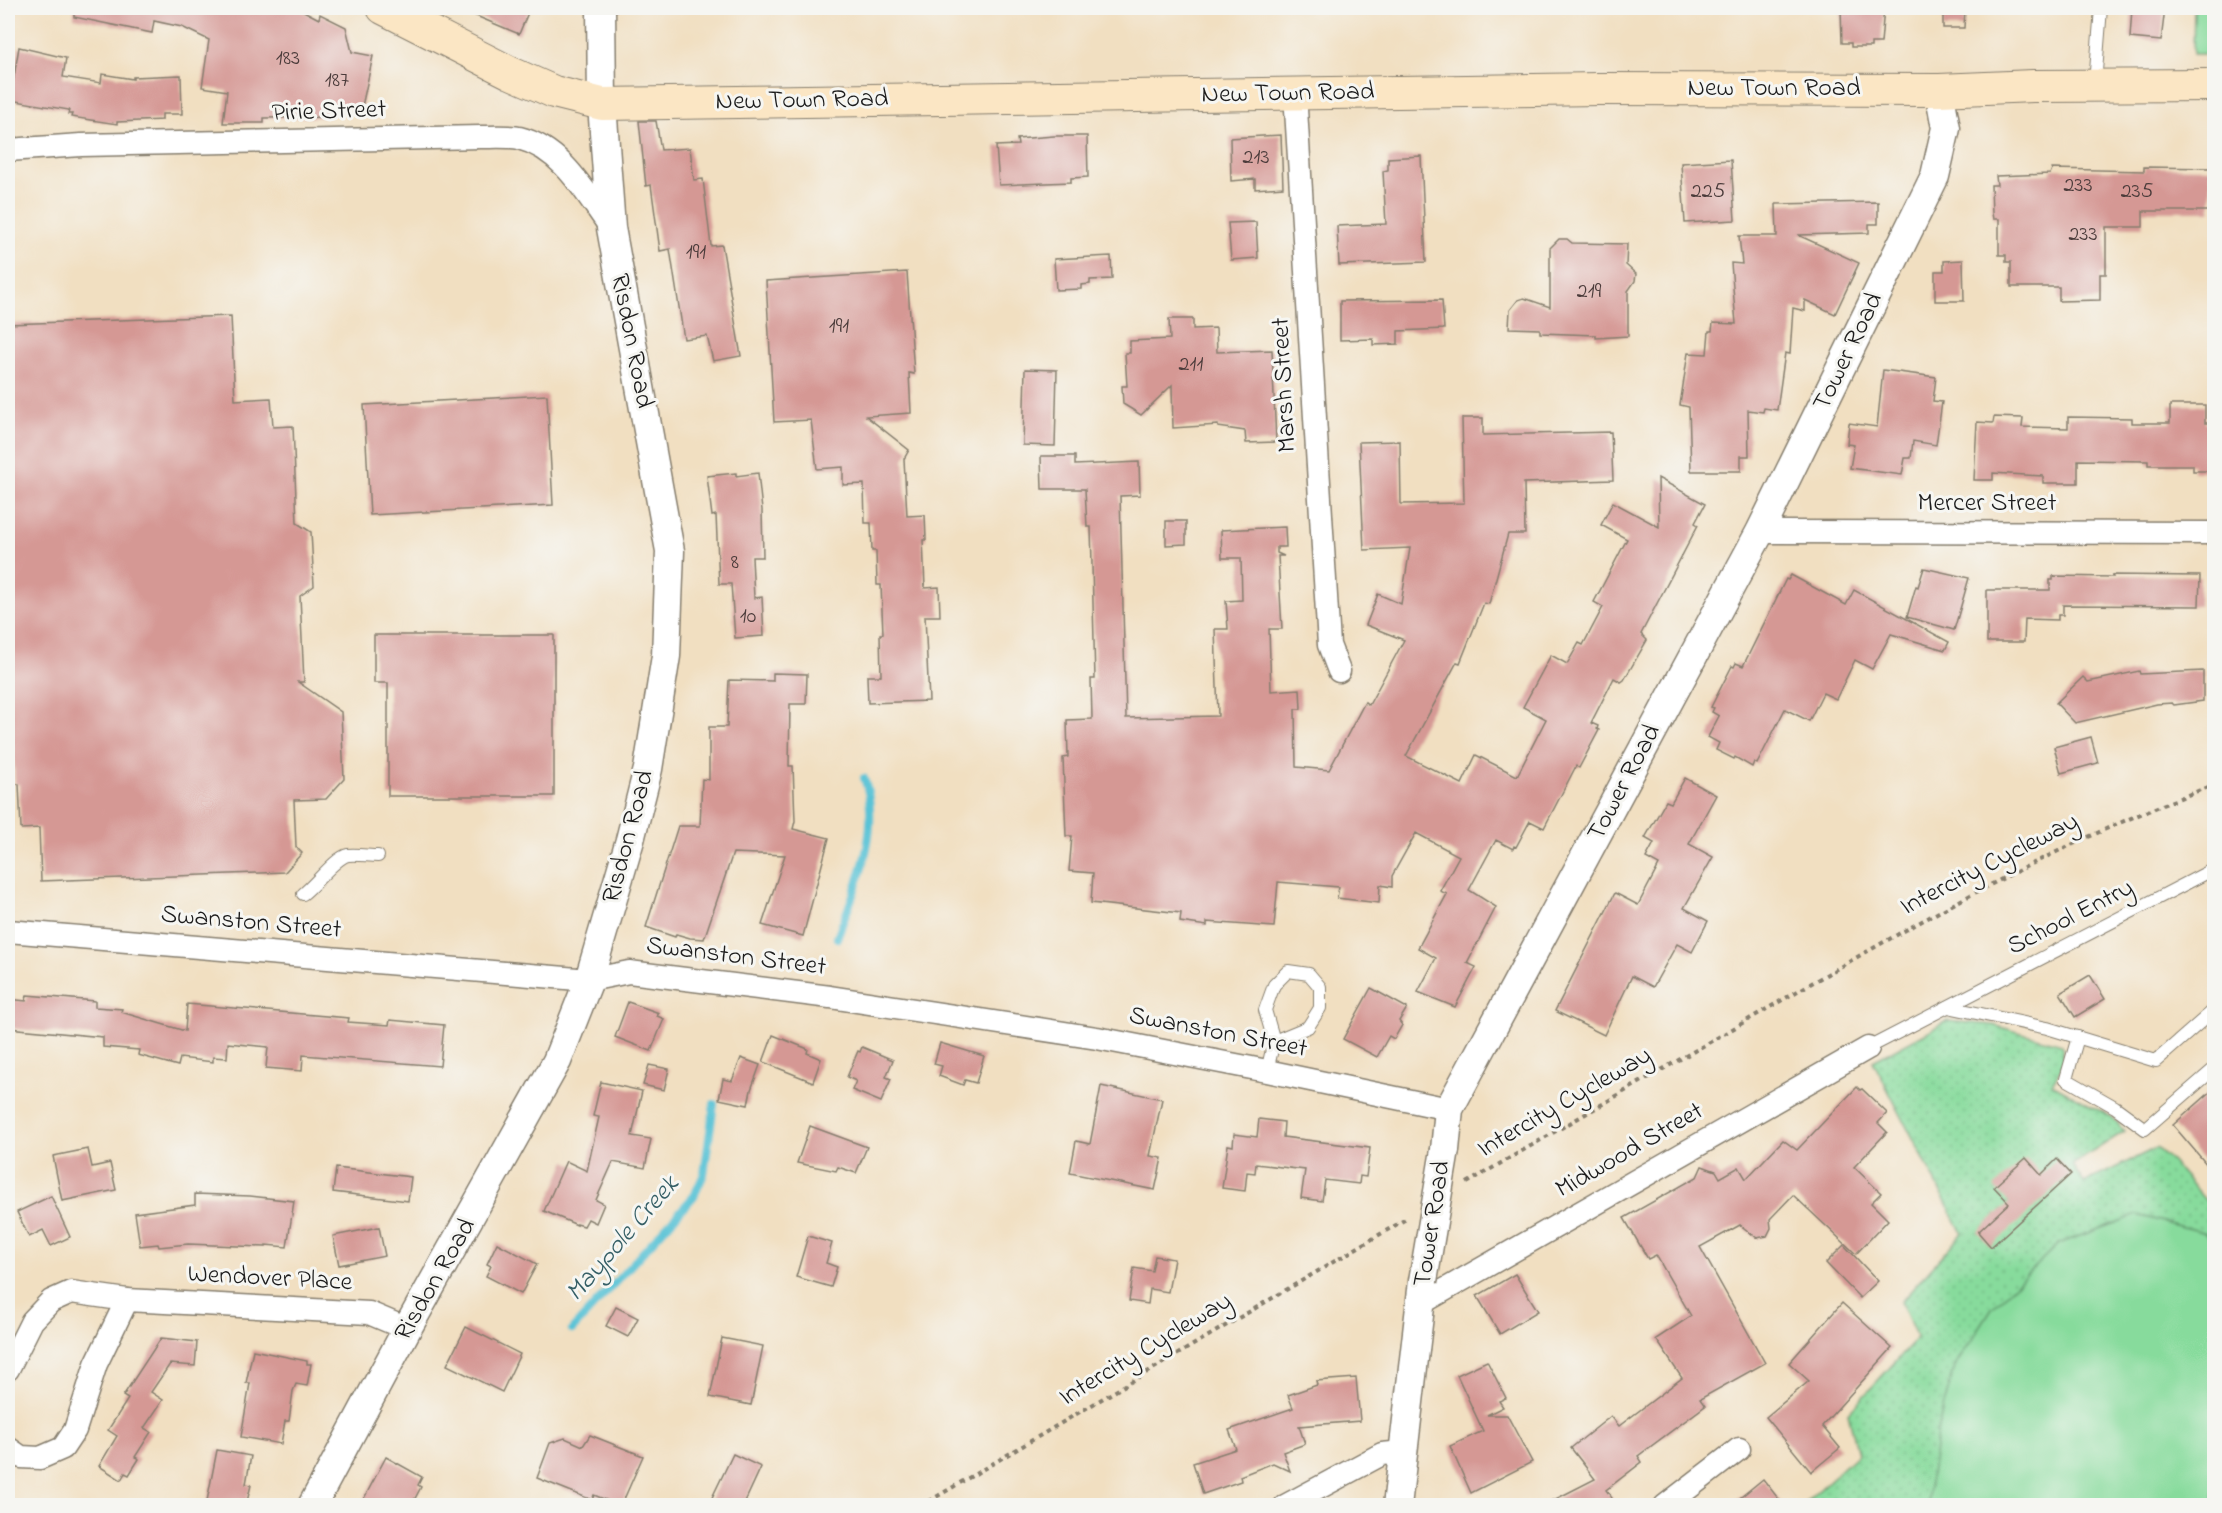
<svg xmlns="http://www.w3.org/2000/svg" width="2222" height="1513" font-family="'Indie Flower',sans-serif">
<defs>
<pattern id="grass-dots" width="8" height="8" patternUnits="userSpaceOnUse" patternTransform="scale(1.5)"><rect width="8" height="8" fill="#87db9c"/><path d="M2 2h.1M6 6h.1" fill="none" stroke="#74bb86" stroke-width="1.8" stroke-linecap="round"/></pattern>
</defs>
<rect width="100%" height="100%" fill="#f6f6f2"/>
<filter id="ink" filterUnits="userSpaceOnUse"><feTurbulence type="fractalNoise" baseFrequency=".0167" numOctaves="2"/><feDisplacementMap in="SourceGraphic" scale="12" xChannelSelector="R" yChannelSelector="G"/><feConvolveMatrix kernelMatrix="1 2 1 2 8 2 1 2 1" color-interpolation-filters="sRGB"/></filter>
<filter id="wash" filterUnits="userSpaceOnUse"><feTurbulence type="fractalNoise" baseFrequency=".008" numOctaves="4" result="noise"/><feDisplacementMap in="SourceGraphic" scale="24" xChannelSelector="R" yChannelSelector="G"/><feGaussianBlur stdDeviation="1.35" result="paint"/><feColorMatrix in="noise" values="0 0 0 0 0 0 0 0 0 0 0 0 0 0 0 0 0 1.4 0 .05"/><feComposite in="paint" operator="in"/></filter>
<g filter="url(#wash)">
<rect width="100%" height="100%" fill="#f1dfc1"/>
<polygon fill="url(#grass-dots)" stroke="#527c5c" stroke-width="1.5" points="1947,1021 1993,1025 2062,1044 2063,1065 2052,1084 2112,1117 2125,1131 2072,1165 2084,1183 2156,1148 2170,1160 2214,1210 2214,1505 1803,1505 1858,1454 1848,1413 1917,1338 1901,1302 1962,1233 1873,1061"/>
<g fill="#87db9c" stroke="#527c5c" stroke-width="1.5">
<polygon points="2194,8 2214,8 2214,54 2193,54"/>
<polygon points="2137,1215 2206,1233 2214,1243 2214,1505 1929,1505 1927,1503 1938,1427 1955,1366 1992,1308 2058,1244"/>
</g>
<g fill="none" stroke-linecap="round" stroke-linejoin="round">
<g stroke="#5ac3d6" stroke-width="8">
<path d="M 837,938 C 855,889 883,830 864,778"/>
<polyline points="572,1330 694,1196 704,1174 714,1104"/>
</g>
</g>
<g id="blocks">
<g fill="#d59894">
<polygon points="74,8 298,8 319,19 320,14 346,27 352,52 373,56 361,111 332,105 329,117 264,118 264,123 223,123 227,91 202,87 209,40 182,27 154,21 152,33 74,17"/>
<polygon points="457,8 530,8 519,34"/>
<polygon points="1841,8 1884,8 1881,43 1871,43 1871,47 1851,47 1851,43 1842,43"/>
<polygon points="1943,8 1965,8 1964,28 1943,28"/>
<polygon points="2132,8 2165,8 2161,41 2130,38"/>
<polygon points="19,47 66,58 63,77 101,83 102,74 133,79 133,77 181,75 182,114 162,114 162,120 117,122 117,124 71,117 72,114 68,114 69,110 10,100"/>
<polygon points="639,121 656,121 661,150 690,148 694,180 703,179 711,246 722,245 741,356 713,361 707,336 684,339 670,249 660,251 651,185 646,186"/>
<polygon points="1281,135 1283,187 1255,189 1255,179 1231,181 1230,138"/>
<polygon points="1054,136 1087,136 1088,177 1071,178 1071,182 999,185 996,146 1018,145 1017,139"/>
<polygon points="1421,156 1426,262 1339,265 1337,226 1386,224 1383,171 1388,170 1388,158"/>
<polygon points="1731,160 1735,220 1685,223 1681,163"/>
<polygon points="2144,167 2211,168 2211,211 2143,211 2143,227 2106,227 2106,274 2100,274 2100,300 2059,301 2059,287 2011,287 2011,262 2006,262 2006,255 1999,255 1999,219 1993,219 1992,213 1991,185 1997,185 1996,176 2050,174 2052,169 2144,171"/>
<polygon points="1878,202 1878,224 1869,224 1869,233 1798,235 1859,263 1835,314 1805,300 1805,311 1793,308 1790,354 1785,353 1777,410 1764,408 1763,412 1748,410 1749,456 1741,456 1741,471 1691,471 1689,407 1680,405 1688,353 1707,354 1709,331 1712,331 1713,323 1736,324 1731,263 1742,264 1739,236 1777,236 1776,204"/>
<polygon points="1256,222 1258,258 1231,260 1228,223"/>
<polygon points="1559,239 1567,239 1572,243 1627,244 1626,265 1636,274 1635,281 1628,291 1628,336 1596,338 1596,335 1540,333 1540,329 1509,328 1510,310 1518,300 1524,298 1550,307 1550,248"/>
<polygon points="1111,256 1112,279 1090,280 1090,284 1081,285 1081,289 1056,290 1054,259"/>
<polygon points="1963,260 1964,301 1935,301 1935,271 1944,271 1944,261"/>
<polygon points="907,272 914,374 909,373 911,413 866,416 909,450 904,459 907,516 925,515 926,540 923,540 925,588 939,587 940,616 925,616 929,701 868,703 867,676 881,676 880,634 883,634 881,585 877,585 876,551 872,551 871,523 865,523 864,484 843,485 843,467 817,469 811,420 774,422 766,281"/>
<polygon points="1442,300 1444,329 1398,331 1398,344 1373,345 1373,339 1340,340 1340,301"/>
<polygon points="231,316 235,400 271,398 273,427 293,426 297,523 311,532 314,586 300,596 304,682 298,682 341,712 344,779 326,799 294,800 296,847 302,853 285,872 41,881 39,828 21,829 19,784 15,784 13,744 8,744 8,324"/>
<polygon points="1169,319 1193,319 1193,329 1216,328 1217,352 1272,350 1276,442 1246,443 1245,431 1218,427 1218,425 1173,428 1172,385 1141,415 1123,404 1122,386 1127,386 1125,353 1130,353 1130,341 1170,339"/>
<polygon points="1025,369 1057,370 1055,446 1023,445"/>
<polygon points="1883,370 1936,377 1933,401 1942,402 1936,445 1913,441 1911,458 1905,458 1902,475 1850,468 1854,445 1847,444 1849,423 1877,427"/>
<polygon points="547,395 553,505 370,515 364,405"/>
<polygon points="2170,405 2205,405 2205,423 2212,423 2211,434 2214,434 2214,471 2193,471 2193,465 2148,465 2148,461 2078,460 2078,483 2043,483 2043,476 1993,473 1993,480 1974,480 1977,422 1993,423 1994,417 2023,418 2022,427 2068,428 2068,417 2132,418 2132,423 2170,423"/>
<polygon points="1462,418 1483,418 1483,435 1611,432 1613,480 1524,483 1525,534 1508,534 1489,604 1484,603 1460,663 1457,662 1406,756 1462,784 1476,755 1517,776 1546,719 1523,707 1551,655 1567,664 1579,643 1583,645 1603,607 1594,602 1627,539 1601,525 1613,502 1659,527 1658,478 1705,504 1695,523 1698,525 1641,634 1647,640 1624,680 1621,682 1614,678 1591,723 1598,726 1597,729 1599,730 1579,768 1576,766 1544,828 1530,821 1516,847 1514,846 1513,849 1496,840 1469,890 1496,907 1467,963 1476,967 1455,1007 1418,992 1436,958 1418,948 1447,894 1440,891 1459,856 1416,833 1392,876 1392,887 1380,885 1379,903 1337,898 1339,887 1278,882 1274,927 1207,922 1207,926 1180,922 1181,913 1091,903 1093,873 1069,871 1072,836 1066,836 1063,758 1068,757 1067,720 1092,719 1091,679 1095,679 1091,527 1087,527 1085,489 1042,489 1041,456 1075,456 1075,465 1139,462 1140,495 1120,496 1126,718 1218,716 1215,629 1228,629 1226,601 1242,600 1241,558 1222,558 1221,530 1285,527 1286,547 1277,547 1277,553 1284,556 1278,556 1282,629 1269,629 1271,691 1300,689 1301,709 1295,709 1296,767 1329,770 1365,702 1369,705 1404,640 1366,625 1378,594 1401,604 1410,548 1364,550 1359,442 1400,441 1401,504 1464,503"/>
<polygon points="736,473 736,476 758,473 762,510 763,557 752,557 754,598 762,597 764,636 735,638 731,584 719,584 716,515 712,516 707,476"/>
<polygon points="1166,521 1186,521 1186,544 1166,545"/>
<polygon points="1924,568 1969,578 1954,630 1907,617 1916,586 1918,587"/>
<polygon points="1791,575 1846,605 1854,590 1949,642 1945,650 1891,634 1872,669 1855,660 1836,699 1823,693 1809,721 1785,709 1757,764 1754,762 1752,767 1735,757 1734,759 1716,750 1719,743 1708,737 1719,716 1712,712 1714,708 1711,707 1732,666 1734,667 1736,663 1743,666 1786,579 1788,580"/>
<polygon points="2112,575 2200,576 2199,606 2063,605 2063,615 2058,615 2058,620 2025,619 2024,642 1987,642 1987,590 2050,590 2050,580 2053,580 2053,576 2113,577"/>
<polygon points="374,635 554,635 554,796 388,796 388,683 374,683"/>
<polygon points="2139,671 2140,674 2203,671 2203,701 2174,705 2172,703 2157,704 2075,723 2056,703 2083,677 2088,682"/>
<polygon points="773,673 807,674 806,704 790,704 789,766 793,766 795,821 793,829 829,838 803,936 762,925 785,855 733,853 704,939 690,938 676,934 675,937 646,927 678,826 700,826 702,779 709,780 709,727 727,727 729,680 773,681"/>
<polygon points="2091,737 2098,763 2061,773 2054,747"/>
<polygon points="1685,778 1716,795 1689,844 1713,857 1684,908 1708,921 1692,952 1677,944 1653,987 1632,976 1604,1035 1555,1011 1615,893 1638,905 1659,865 1646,858 1654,843 1645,838 1666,801 1671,803"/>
<polygon points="2090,975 2105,999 2075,1017 2060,993"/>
<polygon points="1371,988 1407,1008 1399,1021 1402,1025 1394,1039 1389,1036 1377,1057 1343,1039"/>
<polygon points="27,995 95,1001 95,1007 122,1009 121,1012 185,1031 187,1004 349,1018 348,1022 389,1025 390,1020 444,1025 440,1066 303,1055 302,1071 266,1068 268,1047 228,1043 227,1058 213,1057 213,1062 180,1058 178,1066 138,1055 139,1050 103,1047 103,1037 8,1028 8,999 26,1001"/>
<polygon points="628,1002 659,1013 657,1016 664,1019 651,1051 615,1037"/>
<polygon points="773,1035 808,1049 807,1053 821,1059 813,1082 763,1062"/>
<polygon points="940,1043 984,1056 976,1083 965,1080 963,1085 939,1076 942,1066 934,1064"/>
<polygon points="862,1047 893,1060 886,1077 891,1079 881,1102 852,1090 856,1081 847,1077 858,1051 860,1052"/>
<polygon points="741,1058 760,1065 751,1090 748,1105 719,1099 723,1079 732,1081"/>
<polygon points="649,1065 669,1069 664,1090 643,1085"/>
<polygon points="601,1082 642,1091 632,1136 651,1139 645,1168 613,1162 596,1200 604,1204 596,1223 588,1219 584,1226 577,1224 577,1225 544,1211 566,1161 587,1171 599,1117 593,1116"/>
<polygon points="1101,1086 1162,1099 1150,1156 1162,1158 1155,1190 1070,1173 1076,1141 1090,1144"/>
<polygon points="1857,1087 1860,1090 1862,1089 1887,1113 1878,1123 1887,1132 1854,1167 1881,1193 1871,1203 1888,1220 1856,1254 1793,1195 1770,1219 1771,1228 1767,1236 1757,1238 1740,1225 1700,1247 1765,1363 1700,1399 1705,1406 1638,1456 1642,1462 1606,1490 1612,1498 1602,1506 1542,1506 1595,1479 1571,1448 1611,1416 1619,1426 1682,1378 1656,1339 1691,1316 1656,1255 1648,1259 1624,1218 1697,1177 1702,1166 1716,1171 1720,1178 1739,1167 1746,1179 1783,1140 1797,1150"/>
<polygon points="2214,1089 2214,1173 2173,1125"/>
<polygon points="1259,1119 1284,1122 1283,1137 1370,1148 1366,1177 1360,1176 1359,1184 1325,1180 1322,1201 1301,1198 1305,1170 1256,1164 1255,1173 1247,1172 1245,1191 1222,1188 1228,1145 1233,1146 1234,1134 1257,1137"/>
<polygon points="810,1126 867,1147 856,1173 838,1167 836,1171 797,1163"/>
<polygon points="88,1149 92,1167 110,1163 116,1190 62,1201 53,1156"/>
<polygon points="2026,1158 2041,1175 2057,1159 2071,1174 1991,1247 1978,1232 2009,1203 1994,1187"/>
<polygon points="336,1168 411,1177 408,1201 333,1192"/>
<polygon points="195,1194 250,1196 294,1201 287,1247 266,1245 266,1247 188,1244 159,1247 158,1244 140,1246 135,1213 195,1205"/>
<polygon points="51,1196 70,1237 51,1246 43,1230 29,1237 17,1212"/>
<polygon points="379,1227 385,1256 339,1265 333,1236"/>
<polygon points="808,1236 832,1243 826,1263 837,1267 831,1287 796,1277"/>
<polygon points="497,1243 537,1264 521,1294 486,1276 491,1266 487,1264"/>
<polygon points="1844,1245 1878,1281 1860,1298 1826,1263"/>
<polygon points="1155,1256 1174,1259 1168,1292 1150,1289 1148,1304 1129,1301 1134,1268 1152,1271"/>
<polygon points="1515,1274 1538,1311 1500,1334 1477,1296"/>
<polygon points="1842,1303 1892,1348 1822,1426 1840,1448 1811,1472 1766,1417 1809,1381 1789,1363"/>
<polygon points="616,1307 638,1318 628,1337 606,1326"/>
<polygon points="466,1327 520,1354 502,1392 447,1365"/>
<polygon points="161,1338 197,1342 195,1366 170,1364 151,1392 163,1400 144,1428 151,1432 135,1457 139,1459 129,1475 125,1473 121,1480 99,1466 117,1436 108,1430 128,1399 123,1396"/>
<polygon points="722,1338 763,1346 751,1405 710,1397"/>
<polygon points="253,1350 307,1361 307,1364 311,1364 307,1386 296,1384 293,1391 289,1421 285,1421 281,1444 241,1437 250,1383 246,1383"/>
<polygon points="1487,1361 1506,1398 1499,1401 1503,1407 1487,1415 1507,1415 1532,1462 1471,1493 1450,1446 1483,1431 1457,1375"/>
<polygon points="1356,1378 1360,1421 1299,1426 1305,1444 1283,1452 1290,1471 1273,1463 1240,1476 1241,1481 1203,1494 1193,1463 1236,1449 1229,1430 1293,1408 1288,1395 1317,1385 1316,1381"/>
<polygon points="590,1435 643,1456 621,1506 594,1495 592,1500 537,1478 550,1443 565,1438 583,1446"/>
<polygon points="217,1450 251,1456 246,1484 251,1485 246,1506 206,1506"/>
<polygon points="733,1454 761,1467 743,1506 708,1506"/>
<polygon points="386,1457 422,1477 418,1485 421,1487 411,1506 360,1506"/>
<polygon points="1763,1479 1784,1506 1730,1506"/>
</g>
</g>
</g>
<g filter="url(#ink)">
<use href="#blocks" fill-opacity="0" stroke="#867e6e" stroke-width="1.5"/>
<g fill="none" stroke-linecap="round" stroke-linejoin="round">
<g stroke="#867e6e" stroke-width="14">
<g id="service">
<polyline points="2095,84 2101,8"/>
<path d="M 303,894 C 315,885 336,857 348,855 C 357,854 369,856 378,856"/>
<polyline points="1948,1007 2047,1028 2156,1061 2214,1010"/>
<polyline points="2078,1037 2066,1079 2115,1107 2145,1129 2214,1069"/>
<polyline points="1868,1048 2214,869"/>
<polyline points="1267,1071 1274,1041 1265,1010 1274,985 1288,971 1309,974 1320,987 1320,1008 1308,1027 1274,1041"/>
</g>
</g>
<g stroke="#867e6e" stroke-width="25">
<g id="minor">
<polyline points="1295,93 1329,645 1339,671"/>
<path d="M 8,150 L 81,145 L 481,137 C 493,137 507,136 519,138 C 563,149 586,194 611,228"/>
<polyline points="1760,532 2214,533"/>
<polyline points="8,931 589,980 629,972 830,997 1097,1038 1267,1071 1449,1109"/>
<polyline points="1420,1304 1868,1048"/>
<polyline points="8,1369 32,1321 51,1301 71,1292 127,1300 369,1313 407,1329"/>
<polyline points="8,1448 21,1457 40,1458 63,1448 75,1430 96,1364 127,1300"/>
<polyline points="1285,1506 1382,1454 1403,1452"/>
<polyline points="1665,1506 1739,1449"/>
</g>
</g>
<g stroke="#867e6e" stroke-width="31">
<g id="tertiary">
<polyline points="1445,1150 1449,1109 1760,532 1935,176 1946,128 1939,90"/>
<polyline points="312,1506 407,1329 557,1061 589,980 630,840 648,769 666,656 670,551 611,228 602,104 601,8"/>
<polyline points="1397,1506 1423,1281"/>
</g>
</g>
<g stroke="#867e6e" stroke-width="34">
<polyline id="secondary" points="383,8 511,73 554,92 602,104 1599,89 1939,90 2033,86 2214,85"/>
</g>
<g stroke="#867e6e" stroke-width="4" stroke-dasharray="4.5 4.5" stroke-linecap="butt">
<path d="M 1467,1183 C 1566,1125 1665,1068 1765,1010 C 1910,926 2056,843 2214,785"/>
<polyline points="921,1506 1406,1219"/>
</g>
<use href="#service" stroke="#fff" stroke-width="12"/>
<use href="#minor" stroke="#fff" stroke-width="22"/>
<use href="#tertiary" stroke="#fff" stroke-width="28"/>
<use href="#secondary" stroke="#fbe6c4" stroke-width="32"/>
<g stroke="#867e6e" stroke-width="31" stroke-linecap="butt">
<polyline id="tertiary-bridge" points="1423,1281 1445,1150"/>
</g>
<use href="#tertiary-bridge" stroke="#fff" stroke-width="28"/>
</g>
</g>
<g text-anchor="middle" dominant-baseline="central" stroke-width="6" stroke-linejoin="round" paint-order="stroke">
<g font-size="22" fill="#4a3b3a">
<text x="288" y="59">183</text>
<text x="337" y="81">187</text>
<text x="1256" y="158">213</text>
<text x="2078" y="186">233</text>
<text x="1708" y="192">225</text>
<text x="2137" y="192">235</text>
<text x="2083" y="235">233</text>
<text x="696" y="253">191</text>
<text x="1589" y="292">219</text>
<text x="839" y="327">191</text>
<text x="1191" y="365">211</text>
<text x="735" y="563">8</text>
<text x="748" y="617">10</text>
</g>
<g font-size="26" fill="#1c1c1c" stroke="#f6f6f2">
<text x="1774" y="89">New Town Road</text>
<text transform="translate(1288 94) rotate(-1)">New Town Road</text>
<text transform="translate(802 101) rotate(-1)">New Town Road</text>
<text transform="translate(329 112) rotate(-2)">Pirie Street</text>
<text transform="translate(631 341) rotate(79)">Risdon Road</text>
<text transform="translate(1849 352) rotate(-64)">Tower Road</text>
<text transform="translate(1285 385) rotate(-93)">Marsh Street</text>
<text x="1987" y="504">Mercer Street</text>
<text transform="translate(1625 783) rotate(-62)">Tower Road</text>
<text transform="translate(629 837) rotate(-75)">Risdon Road</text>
<text transform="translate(1990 865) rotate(-27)">Intercity Cycleway</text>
<text transform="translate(2071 918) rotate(-27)">School Entry</text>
<text transform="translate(251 923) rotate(5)">Swanston Street</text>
<text transform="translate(736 957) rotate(7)">Swanston Street</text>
<text transform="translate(1218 1033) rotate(11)">Swanston Street</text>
<text transform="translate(1565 1103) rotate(-30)">Intercity Cycleway</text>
<text transform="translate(1630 1151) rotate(-30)">Midwood Street</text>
<text transform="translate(1433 1224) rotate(-81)">Tower Road</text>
<text transform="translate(270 1279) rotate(3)">Wendover Place</text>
<text transform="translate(436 1280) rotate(-60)">Risdon Road</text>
<text transform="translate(1146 1350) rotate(-31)">Intercity Cycleway</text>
</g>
<g font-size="27" font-style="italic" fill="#355f66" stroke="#f6f6f2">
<text transform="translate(623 1239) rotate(-49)">Maypole Creek</text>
</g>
</g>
<rect width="2222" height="1513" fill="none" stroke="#f6f6f2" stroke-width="30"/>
</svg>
